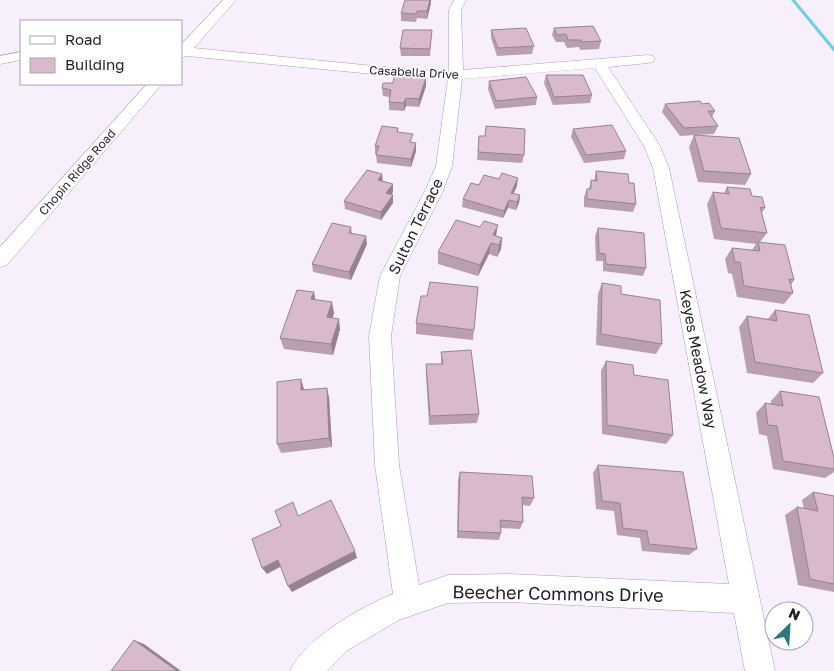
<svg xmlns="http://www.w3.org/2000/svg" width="834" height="671" font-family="'Golos Text',sans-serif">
<rect width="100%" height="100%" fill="#f7effb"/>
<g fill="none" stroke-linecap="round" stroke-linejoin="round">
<polygon fill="#6ed0e1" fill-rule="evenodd" points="791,0 795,0 834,47 834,51 833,51"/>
<g stroke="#ad9ab7" stroke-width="1">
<g id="minor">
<path d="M 223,0 L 236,0 L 194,48 L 414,70 L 449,71 L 449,10 L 454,0 L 466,0 L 461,10 L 463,70 L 648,55 L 653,56 L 655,59 L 653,62 L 648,63 L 608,67 L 660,146 L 669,168 L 775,671 L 745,671 L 734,613 L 509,602 L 448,603 L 399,620 L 348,650 L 327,671 L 290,671 C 303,640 362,606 393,594 L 375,465 L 369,336 L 380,276 L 425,191 L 436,166 L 448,79 L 414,78 L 187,56 L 181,58 L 181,45 ZM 595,68 L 644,146 L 653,168 L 729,584 L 509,574 L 448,575 L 419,585 L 399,465 L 391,336 L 400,276 L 443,191 L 452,166 L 462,79 Z"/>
<polygon points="21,52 21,60 0,64 0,56"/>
<polygon points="147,84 162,84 7,265 0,267 0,247"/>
</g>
</g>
<use href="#minor" fill="#fff" fill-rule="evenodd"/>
</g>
<g fill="#ba9fb1">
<polygon points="431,3 427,19 417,18 416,22 401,21 401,13"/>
<polygon points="554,28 601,41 599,49 580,50 579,47 567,48 564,42 556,42 552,35"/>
<polygon points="491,30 534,46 532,54 497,56 491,38"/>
<polygon points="431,38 430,56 401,56 400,48"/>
<polygon points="546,75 592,95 590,103 553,105 544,83"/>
<polygon points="489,81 537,97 536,105 495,109 488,89"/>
<polygon points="426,86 419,107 406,106 404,111 389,110 389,102 390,97 383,96 382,88"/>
<polygon points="665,104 702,104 715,111 712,117 718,126 714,134 694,135 751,174 745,185 698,182 689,147 694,135 680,136 662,112"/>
<polygon points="398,128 398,132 412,143 416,151 411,167 377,163 376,154 375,154 375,146"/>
<polygon points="573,129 626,151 624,159 584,163 571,137"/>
<polygon points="479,136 524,155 522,163 477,160"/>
<polygon points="596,171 629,183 636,204 633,212 584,207 584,197 587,189 589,189 591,180 594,181"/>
<polygon points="383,181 393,192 391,194 393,195 393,203 381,220 345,209 344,201"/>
<polygon points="479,185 517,186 513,194 520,195 519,203 516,210 508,208 503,218 462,207 463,199"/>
<polygon points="727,187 752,196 765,208 761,214 767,233 760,242 794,280 791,285 793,293 784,304 737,297 732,274 728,273 725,259 732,248 752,250 756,244 714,239 707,204 713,192 724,193"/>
<polygon points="351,227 352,233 367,244 351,280 313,272 312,264"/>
<polygon points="598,228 646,268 643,276 603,271 603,261 596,261 595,236"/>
<polygon points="496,236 502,238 501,249 497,257 489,254 478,276 438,264 438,252"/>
<polygon points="602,283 621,294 662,344 656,354 596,345 598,294"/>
<polygon points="314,292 315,300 334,313 332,318 340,329 333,355 284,349 280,338"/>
<polygon points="775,310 823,373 813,383 747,373 739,327 747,316 768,319"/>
<polygon points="416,323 474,330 473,340 416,334"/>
<polygon points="441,352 479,414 477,423 429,425 426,374 426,364 441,364"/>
<polygon points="606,361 634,375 673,435 666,444 602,434 601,371"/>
<polygon points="304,389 304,390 329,397 332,447 281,453 277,444"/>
<polygon points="780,391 834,458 834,472 825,478 773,469 767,436 759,434 756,413 765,403 771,404 771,401"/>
<polygon points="598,465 697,549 689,555 642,551 640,538 617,535 614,511 596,509 593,473"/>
<polygon points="460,472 534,498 530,506 522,505 523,522 520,529 501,528 501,533 499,540 457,538 458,480"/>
<polygon points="813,492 834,496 834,592 798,585 785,515 797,507 804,509 802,500"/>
</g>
<g fill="#978290">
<polygon points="430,0 431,0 431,3 427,19 427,11"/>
<polygon points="426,78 426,86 419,107 419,99"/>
<polygon points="406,98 406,106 404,111 404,103"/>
<polygon points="416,143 416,151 411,167 411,159"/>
<polygon points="382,174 383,182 378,180"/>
<polygon points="518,178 517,186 510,201 511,193"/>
<polygon points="393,184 393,192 387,201 386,193"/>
<polygon points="393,195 393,203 381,220 381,212"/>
<polygon points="520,195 519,203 516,210 517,202"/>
<polygon points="509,200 508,208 503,218 504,211"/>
<polygon points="498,225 496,236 493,235"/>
<polygon points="366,236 367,244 351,280 349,272"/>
<polygon points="502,238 501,249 497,257 499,245"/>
<polygon points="491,243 489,254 478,276 480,265"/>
<polygon points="314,292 316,303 311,299"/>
<polygon points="332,302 334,313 330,328 327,317"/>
<polygon points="339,319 340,329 333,355 331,344"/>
<polygon points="301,379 304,389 304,400 301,390"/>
<polygon points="327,388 329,397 332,447 329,438"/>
<polygon points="355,551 357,558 292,592 288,586"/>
<polygon points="278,560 282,566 267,574 262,568"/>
<polygon points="134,640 144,644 181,671 177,671"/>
</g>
<g fill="#d8b9ce" stroke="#978290">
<polygon points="405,0 430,0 427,11 417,11 416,14 401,13"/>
<polygon points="593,26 601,41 582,42 581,40 568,40 566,34 557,35 554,28"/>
<polygon points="526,28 534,46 498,48 491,30"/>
<polygon points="403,30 432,30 430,49 400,48"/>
<polygon points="546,75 583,75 592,95 554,97"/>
<polygon points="394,76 426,78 419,99 406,98 404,103 389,102 391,90 382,88 383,83 393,83"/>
<polygon points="526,77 537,97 496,101 489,81"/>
<polygon points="700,101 702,104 709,103 715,111 708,111 718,126 684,128 665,104"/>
<polygon points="612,125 626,151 586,155 573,129"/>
<polygon points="382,126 398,128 397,132 413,134 410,142 416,143 411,159 376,155 379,146 375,146"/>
<polygon points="486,126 525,129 524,155 478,152 479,136 485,136"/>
<polygon points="694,135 739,138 751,174 704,171"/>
<polygon points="367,170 382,174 378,180 393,184 386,193 393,195 381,212 344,201"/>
<polygon points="596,171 628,174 629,183 634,183 636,204 587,199 587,189 591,189 591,180 597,181"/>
<polygon points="502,173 518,178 511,193 520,195 517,202 509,200 504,211 463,199 471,183 479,185 484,175 499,179"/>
<polygon points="727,187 750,189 752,196 762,197 765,208 760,207 767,233 721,228 713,192 729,194"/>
<polygon points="456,220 480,227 484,221 498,225 493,235 502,238 499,245 491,243 480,265 438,252"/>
<polygon points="332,223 351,227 349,233 366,236 349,272 312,264"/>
<polygon points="598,228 644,233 646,268 606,264 605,254 599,253"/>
<polygon points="758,242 785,245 794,280 789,279 793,293 744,286 740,262 735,262 732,248 760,251"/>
<polygon points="430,282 478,287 474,330 416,323 421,296 427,296"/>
<polygon points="602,283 621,286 621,294 660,300 662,344 601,334"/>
<polygon points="297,290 314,292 311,299 332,302 327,317 339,319 331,344 280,338"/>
<polygon points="775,310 809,315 823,373 755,362 747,316 777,321"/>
<polygon points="471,350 479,414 430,416 426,364 443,364 441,352"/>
<polygon points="606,361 633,365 634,375 668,380 673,435 607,425"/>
<polygon points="301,379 301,390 327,388 329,438 277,444 277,382"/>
<polygon points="780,391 819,397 834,458 834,469 783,461 777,426 768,425 765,403 783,406"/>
<polygon points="598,465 683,472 697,549 649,544 647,531 623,528 620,503 602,501"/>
<polygon points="460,472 532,476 534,498 522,497 523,522 500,520 501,533 458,531"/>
<polygon points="813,492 834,496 834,584 810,579 797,507 818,511"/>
<polygon points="331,500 355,551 288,586 278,560 262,568 252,539 281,526 275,511 293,502 298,516"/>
<polygon points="134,640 177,671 111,671"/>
</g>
<g text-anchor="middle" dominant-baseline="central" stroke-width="4" stroke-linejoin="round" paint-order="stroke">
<g font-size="12" fill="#241d28" stroke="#fff">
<text transform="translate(414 72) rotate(3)">Casabella Drive</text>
<text transform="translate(77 172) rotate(-49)">Chopin Ridge Road</text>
</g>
<g font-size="15" fill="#241d28" stroke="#fff">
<text transform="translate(415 226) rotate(-64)">Sulton Terrace</text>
<text transform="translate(699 359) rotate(79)">Keyes Meadow Way</text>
</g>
<g font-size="18" fill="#241d28" stroke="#fff">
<text transform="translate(558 593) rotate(1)">Beecher Commons Drive</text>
</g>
</g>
<rect x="20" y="20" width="162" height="65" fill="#ffffff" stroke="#a7a5a9"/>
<rect x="30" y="36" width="25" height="8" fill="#ffffff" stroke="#a7a5a9"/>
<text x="65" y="45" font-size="15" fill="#241d28">Road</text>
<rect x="30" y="58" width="25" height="15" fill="#d8b9ce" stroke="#a7a5a9"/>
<text x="65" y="70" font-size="15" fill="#241d28">Building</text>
<g transform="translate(789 626) rotate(25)"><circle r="24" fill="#ffffff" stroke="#a7a5a9"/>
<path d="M0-4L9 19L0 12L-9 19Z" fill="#2e777b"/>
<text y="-8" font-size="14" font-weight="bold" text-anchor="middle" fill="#241d28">N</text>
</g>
</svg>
